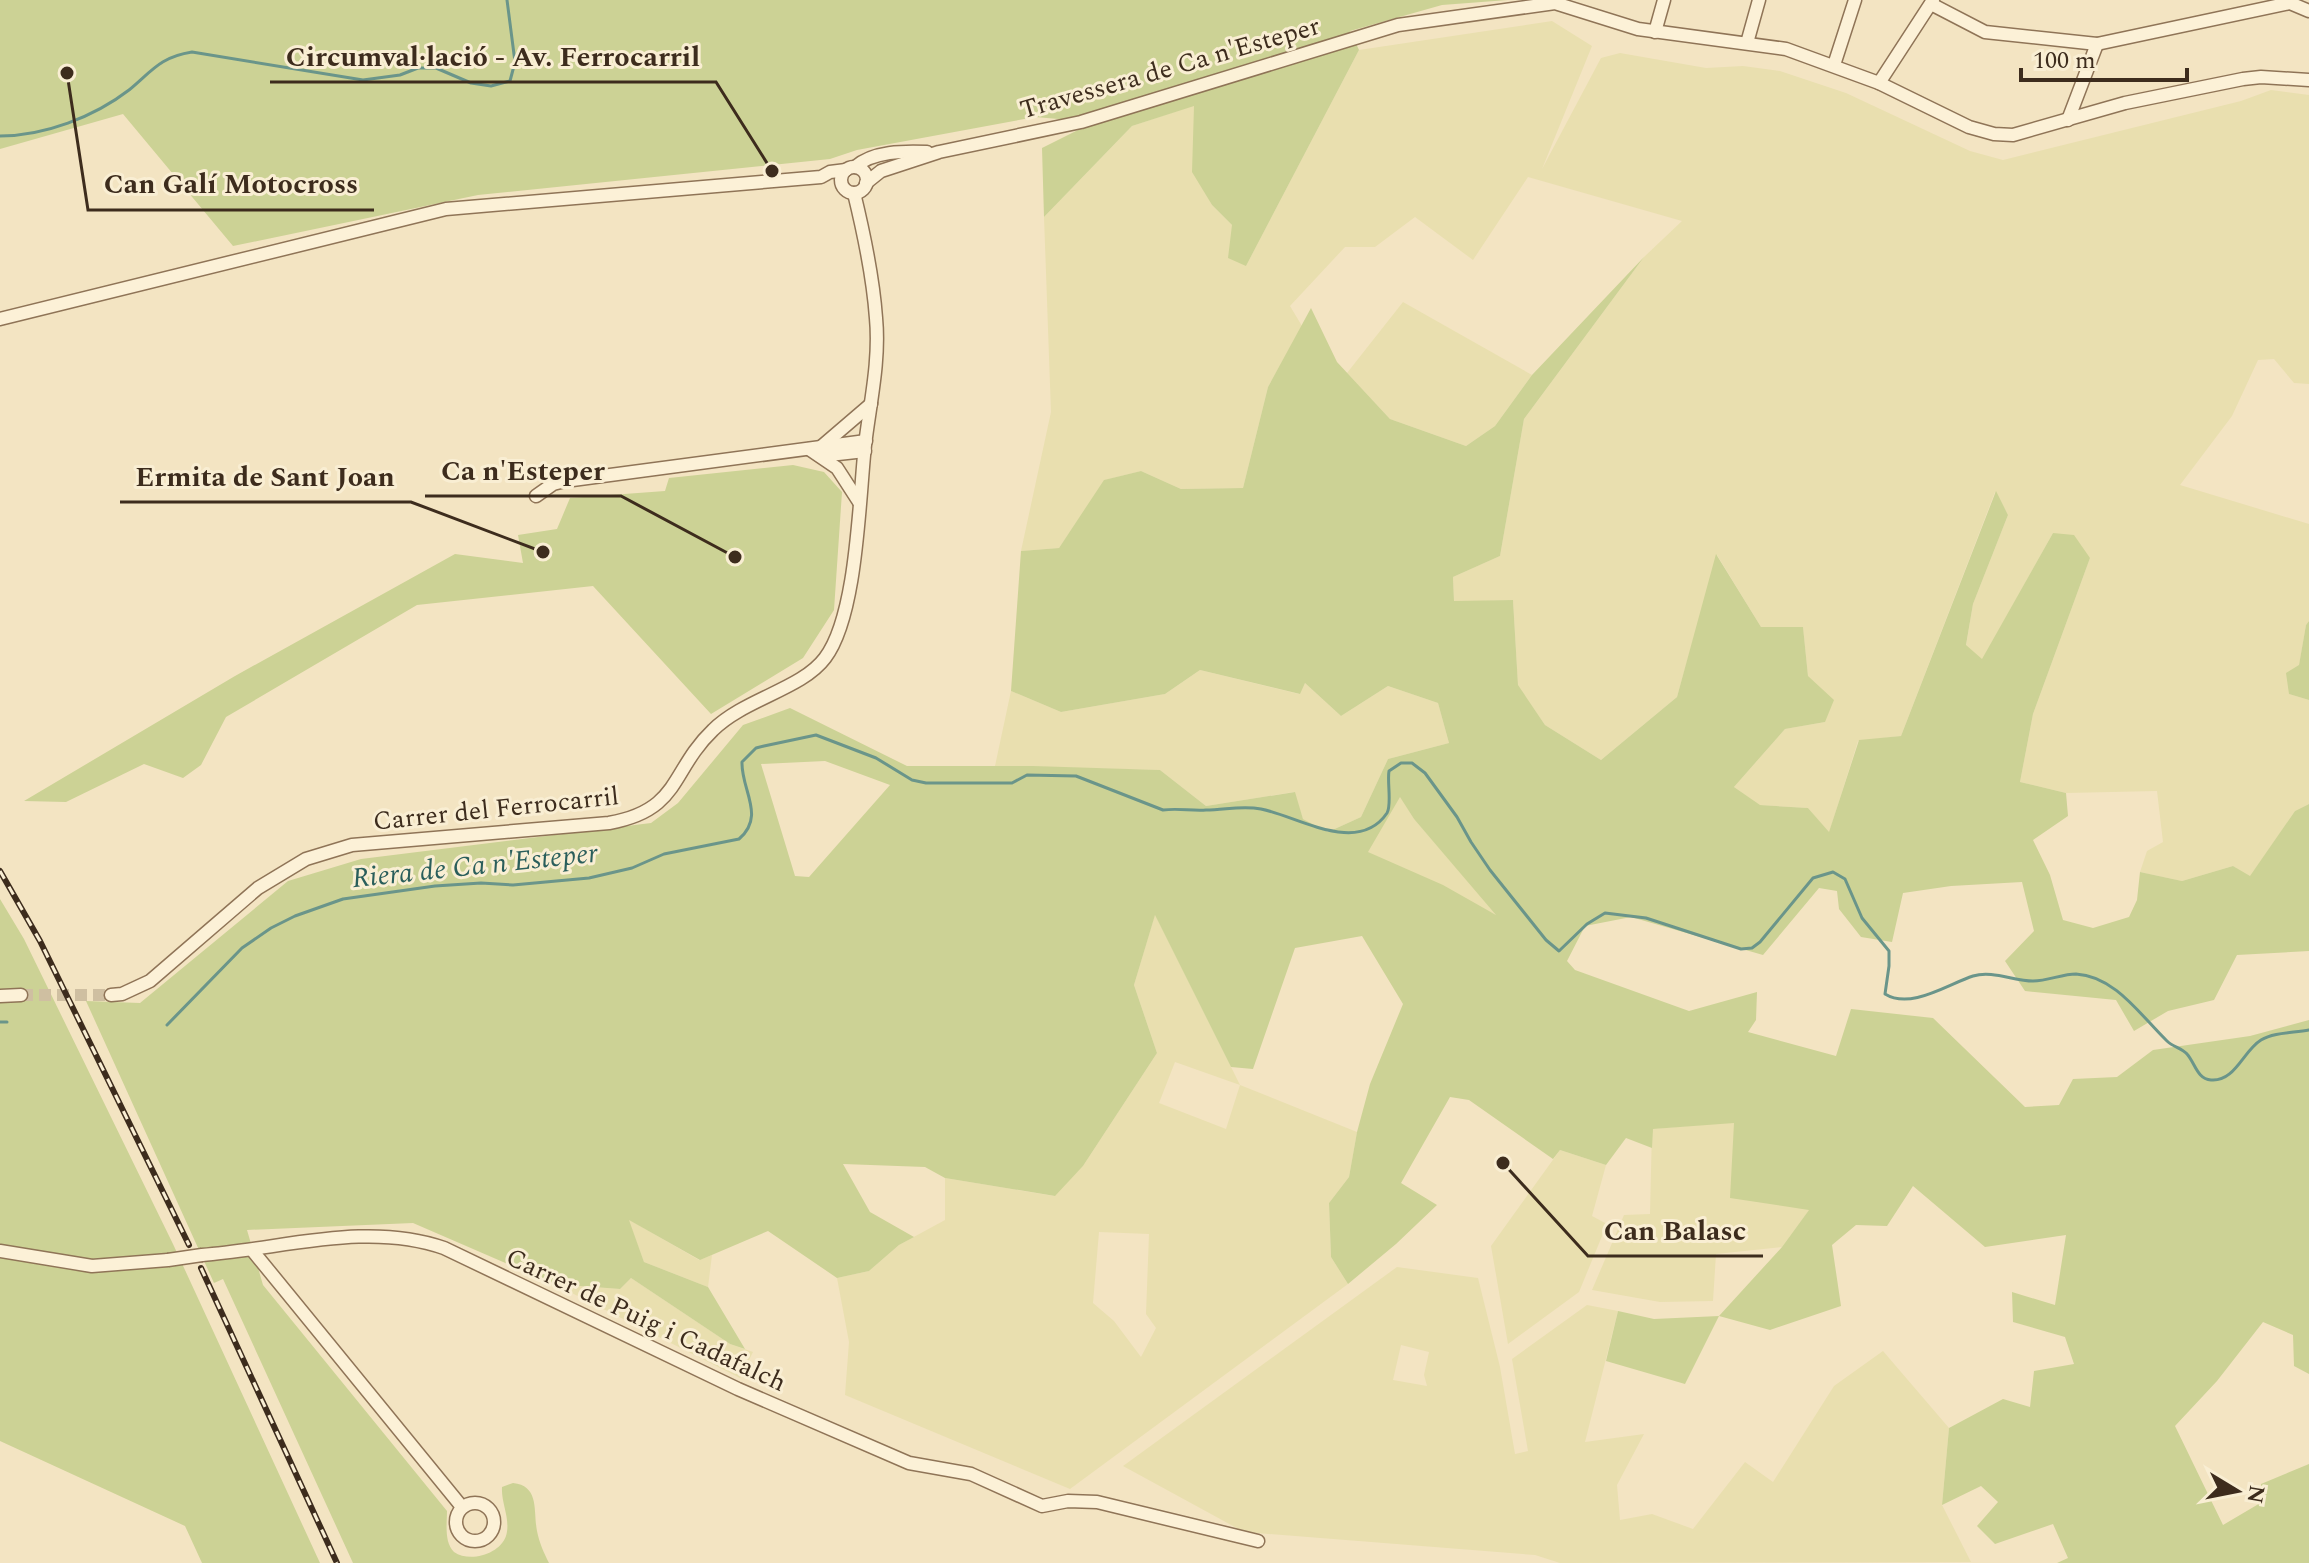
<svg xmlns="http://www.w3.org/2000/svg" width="2309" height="1563" font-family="Spectral,serif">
<rect width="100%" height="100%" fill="#f3e4c2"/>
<g fill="#e9dfaf" fill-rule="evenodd">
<polygon points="1552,21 1592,46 1542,169 1601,58 1620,53 1706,68 1743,66 1780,71 1846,93 1970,151 2003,160 2241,101 2271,90 2309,95 2309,384 2294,383 2274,359 2258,360 2232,416 2180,485 2309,524 2309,621 2306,625 2299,666 2289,694 2309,700 2309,804 2295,811 2250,877 2233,866 2182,881 2140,872 2147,851 2163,842 2157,791 2066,793 2020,782 2033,714 2090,558 2053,533 1982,660 1966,646 1973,604 2008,515 1995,492 1901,736 1858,741 1829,833 1808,808 1759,805 1734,787 1785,729 1825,722 1808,676 1803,628 1761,627 1717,555 1677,697 1601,760 1545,725 1518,686 1513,600 1454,602 1453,577 1500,556 1524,419 1644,257 1682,221 1528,177 1473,260 1415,217 1375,247 1345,247 1290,306 1302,326 1268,387 1243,488 1181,489 1141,471 1105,480 1059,548 1021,551 1051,412 1044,217 1132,126 1195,105 1193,172 1212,205 1232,225 1246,266 1359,50"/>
<polygon points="1403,302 1532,375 1495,426 1466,446 1390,419 1347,373"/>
<polygon points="1200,670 1299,694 1305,683 1341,716 1388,686 1438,703 1449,743 1388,759 1361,817 1328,832 1303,819 1294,792 1206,806 1160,770 995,766 1011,691 1061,712 1165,694"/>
<polygon points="1400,796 1414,819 1498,916 1367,852"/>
<path d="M 1155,914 L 1240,1085 L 1357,1132 L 1349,1177 L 1329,1203 L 1331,1257 L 1348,1284 L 1070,1489 L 845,1395 L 849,1342 L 837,1278 L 869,1271 L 899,1245 L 945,1220 L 945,1178 L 1054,1196 L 1083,1166 L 1157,1053 L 1134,985 ZM 1175,1062 L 1240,1085 L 1226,1129 L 1159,1103 ZM 1099,1232 L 1149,1234 L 1146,1314 L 1156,1328 L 1141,1357 L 1114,1321 L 1093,1303 Z"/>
<polygon points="1734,1122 1810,1209 1782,1247 1716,1254 1713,1301 1660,1302 1592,1290 1624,1215 1650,1214 1652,1129"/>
<polygon points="1560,1150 1606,1165 1592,1216 1607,1224 1579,1292 1508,1344 1491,1246"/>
<polygon points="628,1219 699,1260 712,1255 708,1287 644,1262"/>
<path d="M 1397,1267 L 1478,1278 L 1500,1367 L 1515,1454 L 1528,1451 L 1512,1359 L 1587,1305 L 1618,1311 L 1585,1442 L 1644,1434 L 1617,1485 L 1620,1520 L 1652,1514 L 1693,1529 L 1745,1462 L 1773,1482 L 1834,1386 L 1883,1351 L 1949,1428 L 1942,1505 L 1971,1562 L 1560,1563 L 1535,1555 L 1244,1532 L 1123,1466 ZM 1401,1345 L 1429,1352 L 1424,1375 L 1427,1386 L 1393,1380 Z"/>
<polygon points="631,1278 730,1344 753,1352 740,1378 554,1284 620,1289"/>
</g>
<g fill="#ccd295" fill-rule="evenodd">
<polygon points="0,0 1508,0 1442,5 1350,31 1359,50 1246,266 1228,258 1232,225 1212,205 1192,172 1194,106 1132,126 1044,217 1042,148 1094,122 1035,117 857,150 830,159 478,195 233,246 123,114 0,149"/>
<path d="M 1644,257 L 1524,419 L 1500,556 L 1453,577 L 1454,601 L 1513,600 L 1518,685 L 1545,725 L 1601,760 L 1677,697 L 1716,554 L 1761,627 L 1803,627 L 1808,676 L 1834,700 L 1825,722 L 1785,729 L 1734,787 L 1760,805 L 1808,808 L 1829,832 L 1859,740 L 1901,736 L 1996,491 L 2008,515 L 1973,604 L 1966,645 L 1982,659 L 2053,533 L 2074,535 L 2090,558 L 2033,714 L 2020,782 L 2066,793 L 2068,816 L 2033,840 L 2050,875 L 2063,920 L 2093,928 L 2129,917 L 2137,900 L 2140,872 L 2182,881 L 2233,866 L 2250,876 L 2295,811 L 2309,804 L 2309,951 L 2237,955 L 2214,1000 L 2168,1011 L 2134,1031 L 2116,1000 L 2025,991 L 2005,961 L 2034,931 L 2022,882 L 1951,886 L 1903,893 L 1892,942 L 1861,937 L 1839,909 L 1837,891 L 1819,888 L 1763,955 L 1631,917 L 1585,926 L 1567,961 L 1575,970 L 1689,1011 L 1757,992 L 1756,1020 L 1748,1032 L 1836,1056 L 1851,1009 L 1933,1018 L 2025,1107 L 2059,1105 L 2073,1079 L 2117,1077 L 2153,1050 L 2250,1036 L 2309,1020 L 2309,1374 L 2294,1366 L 2293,1335 L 2263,1322 L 2217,1381 L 2175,1426 L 2223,1525 L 2262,1502 L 2261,1484 L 2309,1464 L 2309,1563 L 2057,1563 L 2068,1558 L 2053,1524 L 1995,1544 L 1977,1526 L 1998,1502 L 1981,1486 L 1942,1505 L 1949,1428 L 2003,1399 L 2030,1407 L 2034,1371 L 2074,1364 L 2065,1337 L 2013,1322 L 2012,1292 L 2055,1305 L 2066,1235 L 1985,1247 L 1913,1186 L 1887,1226 L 1856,1225 L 1832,1245 L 1841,1306 L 1770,1330 L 1719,1316 L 1685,1384 L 1606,1361 L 1618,1311 L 1654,1319 L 1719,1316 L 1782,1247 L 1809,1210 L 1730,1198 L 1734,1123 L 1653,1129 L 1652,1148 L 1626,1138 L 1606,1165 L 1560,1150 L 1553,1159 L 1469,1100 L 1450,1097 L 1401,1183 L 1437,1205 L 1396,1244 L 1348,1284 L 1331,1257 L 1329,1203 L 1349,1177 L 1357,1132 L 1370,1084 L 1403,1004 L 1362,936 L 1295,948 L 1253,1069 L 1231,1067 L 1155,915 L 1134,985 L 1157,1053 L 1083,1166 L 1055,1196 L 945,1178 L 925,1167 L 843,1164 L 870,1212 L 914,1237 L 899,1245 L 869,1271 L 837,1278 L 768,1231 L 700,1260 L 629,1220 L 644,1262 L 708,1287 L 745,1349 L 730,1344 L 631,1278 L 620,1289 L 554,1284 L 413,1223 L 247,1230 L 263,1285 L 447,1511 C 447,1524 444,1542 454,1552 C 470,1563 500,1554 506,1536 C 511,1519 501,1504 502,1487 L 513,1483 C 540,1486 533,1511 537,1531 C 539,1542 544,1553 549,1563 L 353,1563 L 223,1279 L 214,1283 L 86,1001 L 140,1003 L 288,881 L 361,859 L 651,823 L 678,803 L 743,725 L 790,708 L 907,766 L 1033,766 L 1160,770 L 1206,806 L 1295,792 L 1303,819 L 1328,832 L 1361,817 L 1388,759 L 1449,743 L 1438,703 L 1388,686 L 1341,716 L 1305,683 L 1300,694 L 1200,670 L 1165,694 L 1061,712 L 1011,691 L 1021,551 L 1059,548 L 1104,480 L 1141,471 L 1181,489 L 1243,488 L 1268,387 L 1311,308 L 1337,362 L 1390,419 L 1466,446 L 1495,426 L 1532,375 ZM 825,761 L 890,785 L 809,877 L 795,876 L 761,764 ZM 1400,797 L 1414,819 L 1496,915 L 1443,885 L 1368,852 Z"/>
<polygon points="793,465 824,472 842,492 834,610 803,658 711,714 593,586 417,605 226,717 201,765 183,778 144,764 66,802 24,801 235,676 455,554 523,563 518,535 557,529 570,498 665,491 669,478"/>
<polygon points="2309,621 2309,700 2289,694 2286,673 2299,665 2306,625"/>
<polygon points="0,899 24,939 173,1244 320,1563 202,1563 185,1526 0,1441"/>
</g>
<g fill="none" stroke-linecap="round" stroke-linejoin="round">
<g stroke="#6a958a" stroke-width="3">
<path d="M 0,136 C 44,136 94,117 129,90 C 152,71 160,57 192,52 L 363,80 L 400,75 L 418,68 L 436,68 L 471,83 L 491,86 L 510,81 L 515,62 L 507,0"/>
<polyline points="0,1022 7,1022"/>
<path d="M 167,1025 L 242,948 L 271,928 L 295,916 L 343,899 L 435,886 L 481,883 L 513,885 L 589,878 L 632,868 L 664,854 L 739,839 C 766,816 741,790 742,762 L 756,748 L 764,746 L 816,735 L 876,758 L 912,780 L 926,783 L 1012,783 L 1027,775 L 1076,776 L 1163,810 C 1178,808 1191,811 1206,810 C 1225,810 1242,805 1261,809 C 1297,816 1358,856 1387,813 C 1392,805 1387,782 1389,771 L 1401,763 L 1412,763 L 1425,773 L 1457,817 L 1471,842 L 1490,870 L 1546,940 L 1559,951 L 1587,924 L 1605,913 L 1646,918 L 1741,949 L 1752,948 L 1760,942 L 1813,878 L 1833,872 L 1845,879 L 1862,918 L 1889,951 L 1889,966 L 1885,994 C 1911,1010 1948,984 1973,976 C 1992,970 2014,981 2033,981 C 2048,981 2062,974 2076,974 C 2115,976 2141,1016 2167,1041 C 2173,1047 2182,1048 2187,1054 C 2195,1063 2197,1079 2211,1080 C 2235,1082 2243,1051 2261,1040 C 2274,1032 2294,1033 2309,1030"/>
</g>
<polyline stroke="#cfbfa1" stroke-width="12" stroke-dasharray="12 6" stroke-linecap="butt" points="21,995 111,995"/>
<g stroke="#8f7457" stroke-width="15">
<g id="minor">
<polyline points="1931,4 1985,32 2097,44 2290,3 2309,11"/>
<polyline points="1655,32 1664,0"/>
<polyline points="1747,43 1759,0"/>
<polyline points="1834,65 1855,0"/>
<polyline points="1879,83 1933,0"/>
<polyline points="2068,120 2097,44"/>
<path d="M 855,167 C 873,151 904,151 927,152"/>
<circle cx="854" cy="180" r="13"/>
<polyline points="866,183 881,171 939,152 1081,122 1398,25 1555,3 1638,29 1786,49 1879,83 1969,127 1994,134 2013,135 2125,103 2243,79 2261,77 2309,80"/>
<polyline points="0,319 446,209 821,177 830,172 846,170"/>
<polyline points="822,446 871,404"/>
<polyline points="809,449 837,468 859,502"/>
<polyline points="820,456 865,451"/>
<polyline points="536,496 553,484 565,481 866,441"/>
<path d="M 111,995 L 122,994 L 150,981 L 258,888 L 306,859 L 352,845 L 609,823 C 681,810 670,771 713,730 C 744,699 802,689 825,658 C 857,616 859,501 865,445 C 870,403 880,361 876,318 C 873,276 864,234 854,193"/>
<polyline points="0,996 21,995"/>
<polyline points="252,1250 462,1507"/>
<polyline points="0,1251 92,1266 168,1260"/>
<path d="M 202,1255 C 282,1249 367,1221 444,1248 L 738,1389 L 909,1463 L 971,1474 L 1042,1506 L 1068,1501 L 1097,1502 L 1258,1541"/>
<circle cx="475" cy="1522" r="19"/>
</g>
</g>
<use href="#minor" stroke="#fcf1d7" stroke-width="12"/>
<g stroke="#3d2c1d" stroke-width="6">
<g id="rail">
<polyline points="0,871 40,941 189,1245"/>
<polyline points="201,1268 337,1563"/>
</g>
</g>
<use href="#rail" stroke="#f9eed3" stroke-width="3" stroke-dasharray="9" stroke-linecap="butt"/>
<g stroke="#8f7457" stroke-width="15" stroke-linecap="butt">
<polyline id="minor-bridge" points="168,1260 202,1255"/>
</g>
<use href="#minor-bridge" stroke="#fcf1d7" stroke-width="12"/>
</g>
<g text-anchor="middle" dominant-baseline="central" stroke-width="6" stroke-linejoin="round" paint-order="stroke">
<g font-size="26" fill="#3d2c1d" stroke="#f9eed3">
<text transform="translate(1170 68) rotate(-16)">Travessera de Ca n'Esteper</text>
<text transform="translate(496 809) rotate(-6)">Carrer del Ferrocarril</text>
<text transform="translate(646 1320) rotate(25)">Carrer de Puig i Cadafalch</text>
</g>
<g font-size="28" font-style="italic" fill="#2a5e5b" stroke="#f9eed3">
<text transform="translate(475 866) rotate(-6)">Riera de Ca n'Esteper</text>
</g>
</g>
<path fill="none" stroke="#3d2c1d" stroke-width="3" d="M772 171L716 82H270M67 73L88 210H374M735 557L621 496H425M543 552L411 502H120M1503 1163L1588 1256H1763"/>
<g fill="#3d2c1d" stroke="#f9eed3" stroke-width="3">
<circle cx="772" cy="171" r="8"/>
<circle cx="67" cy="73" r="8"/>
<circle cx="735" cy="557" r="8"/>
<circle cx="543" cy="552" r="8"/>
<circle cx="1503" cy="1163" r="8"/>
</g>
<g font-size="28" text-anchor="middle" font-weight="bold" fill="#3d2c1d" stroke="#f9eed3" stroke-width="6" stroke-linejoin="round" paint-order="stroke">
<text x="493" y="66">Circumval·lació - Av. Ferrocarril</text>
<text x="231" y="193">Can Galí Motocross</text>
<text x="523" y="480">Ca n'Esteper</text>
<text x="265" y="486">Ermita de Sant Joan</text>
<text x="1675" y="1240">Can Balasc</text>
</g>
<g transform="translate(2237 1491) rotate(100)" stroke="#f9eed3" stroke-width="6" paint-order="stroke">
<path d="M0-6L14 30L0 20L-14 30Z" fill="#3d2c1d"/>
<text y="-12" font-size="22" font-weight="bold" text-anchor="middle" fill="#3d2c1d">N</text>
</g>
<path d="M2021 68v12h166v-12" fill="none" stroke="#3d2c1d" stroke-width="4"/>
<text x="2033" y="68" font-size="24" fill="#3d2c1d" stroke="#f9eed3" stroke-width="6" paint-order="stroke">100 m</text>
</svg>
